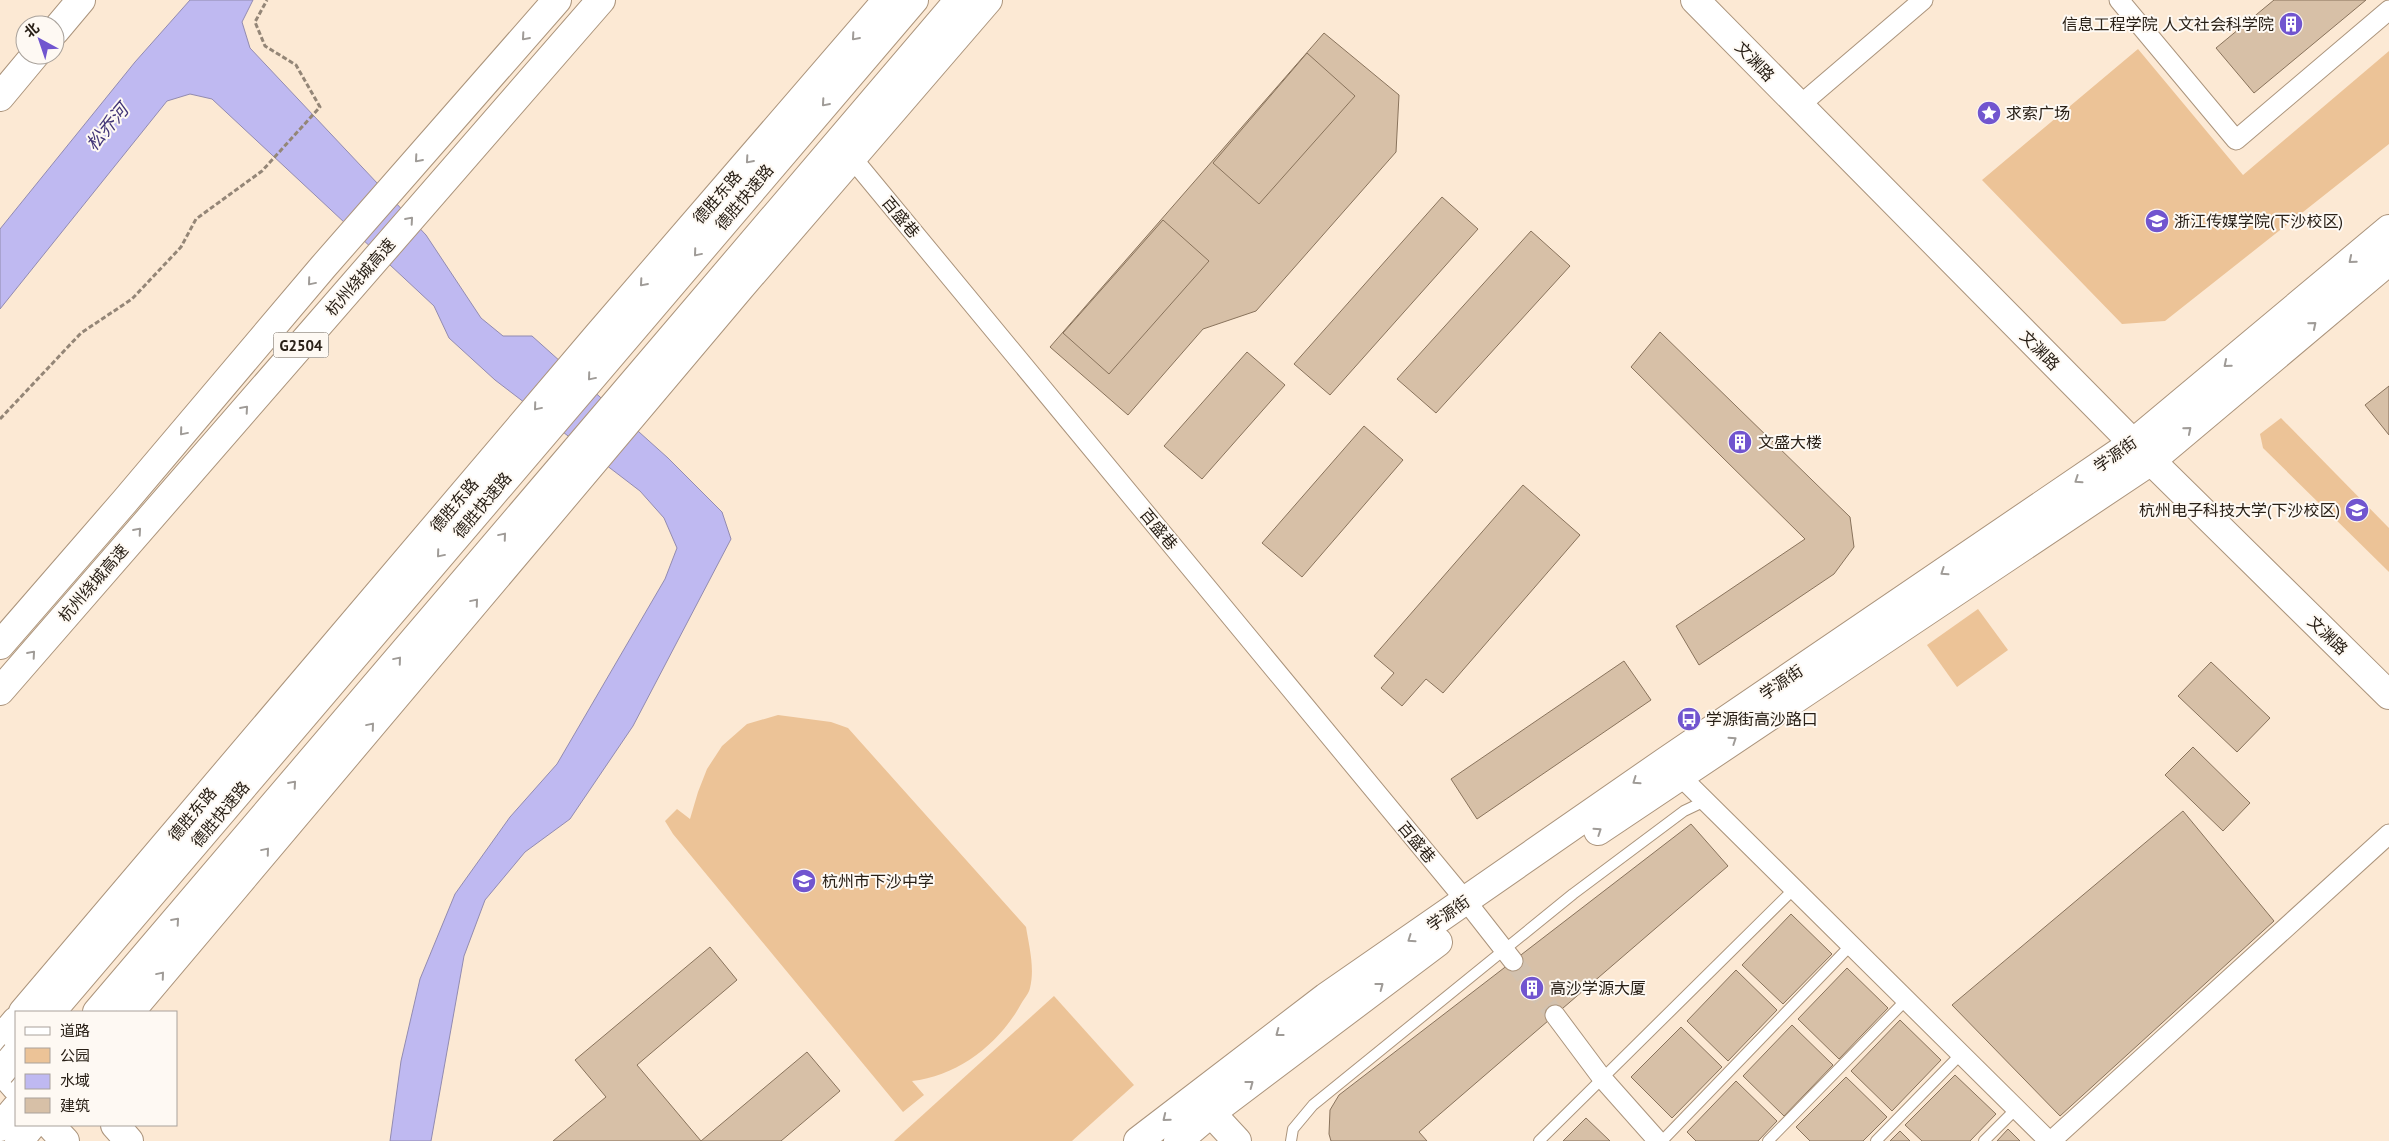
<svg xmlns="http://www.w3.org/2000/svg" width="2389" height="1141" font-family="'PT Sans','Noto Sans SC',sans-serif">
<rect width="100%" height="100%" fill="#fce9d4"/>
<g fill="#ecc397">
<polygon points="2138,49 2243,175 2389,51 2389,144 2165,321 2122,324 1982,180"/>
<polygon points="2281,418 2389,528 2389,572 2263,448 2260,434"/>
<polygon points="1978,609 2008,650 1957,687 1927,645"/>
<path d="M 778,715 L 831,722 L 848,728 L 1026,927 C 1029,946 1035,968 1030,988 C 1029,993 1024,999 1021,1004 C 999,1044 958,1076 912,1081 L 924,1095 L 903,1112 L 673,834 L 665,821 L 677,809 L 690,819 L 698,792 L 707,769 L 722,746 L 747,724 Z"/>
<polygon points="1054,996 1134,1085 1072,1141 894,1141"/>
</g>
<polygon fill="#bfb9f1" stroke="#928bb0" points="190,0 253,0 242,22 250,48 426,235 481,318 503,336 532,336 668,458 722,512 731,539 633,726 570,819 525,852 485,900 464,956 431,1141 390,1141 401,1061 420,979 455,894 510,817 557,764 665,579 677,548 664,518 640,491 495,380 449,338 434,306 212,99 190,94 167,101 0,309 0,229 135,62"/>
<g fill="#d7c0a7" stroke="#89735c">
<polygon points="2274,0 2366,0 2254,93 2216,48"/>
<polygon points="1324,33 1399,95 1396,152 1256,311 1203,329 1128,415 1050,347"/>
<polygon points="1307,53 1355,96 1259,204 1213,163"/>
<polygon points="1442,197 1478,229 1330,395 1294,364"/>
<polygon points="1163,220 1209,261 1109,374 1063,333"/>
<polygon points="1531,231 1570,266 1436,413 1397,379"/>
<polygon points="1660,332 1850,517 1854,547 1834,574 1699,665 1676,626 1805,539 1631,367"/>
<polygon points="1247,352 1285,385 1202,479 1164,446"/>
<polygon points="2389,386 2389,435 2365,405"/>
<polygon points="1364,426 1403,460 1302,577 1262,543"/>
<polygon points="1523,485 1580,535 1443,693 1426,679 1402,706 1381,688 1394,673 1374,656"/>
<polygon points="1624,661 1651,700 1477,819 1451,779"/>
<polygon points="2211,662 2270,718 2237,752 2178,696"/>
<polygon points="2193,747 2250,803 2223,831 2165,775"/>
<polygon points="2183,811 2274,921 2060,1116 1952,1005"/>
<polygon points="1691,824 1728,866 1419,1132 1427,1141 1331,1141 1329,1134 1330,1110 1339,1095"/>
<polygon points="1791,914 1832,954 1783,1004 1742,965"/>
<polygon points="710,947 737,980 637,1065 701,1141 553,1141 606,1097 575,1060"/>
<polygon points="1847,968 1888,1008 1839,1059 1798,1019"/>
<polygon points="1736,970 1777,1010 1728,1061 1687,1021"/>
<polygon points="1900,1020 1941,1060 1892,1111 1851,1071"/>
<polygon points="1792,1025 1833,1065 1784,1116 1743,1076"/>
<polygon points="1681,1027 1722,1067 1672,1118 1631,1077"/>
<polygon points="807,1052 840,1091 781,1141 701,1141"/>
<polygon points="1955,1075 1996,1114 1970,1141 1922,1141 1905,1125"/>
<polygon points="1846,1077 1887,1117 1863,1141 1810,1141 1796,1127"/>
<polygon points="1736,1081 1777,1121 1758,1141 1696,1141 1687,1132"/>
<polygon points="1586,1118 1610,1141 1563,1141"/>
<polygon points="2008,1129 2020,1141 1997,1141"/>
<polygon points="1900,1131 1910,1141 1890,1141"/>
</g>
<g fill="none" stroke-linecap="round" stroke-linejoin="round">
<polyline stroke="#d2c1ae" stroke-width="19" stroke-dasharray="19 9" stroke-linecap="butt" points="1513,961 1555,1015"/>
<g stroke="#ab947c" stroke-width="12">
<g id="lane">
<polyline points="1291,1141 1293,1129 1313,1105 1573,894 1684,811 1705,801"/>
<polyline points="1539,1141 1794,889"/>
<polyline points="1662,1141 1851,945"/>
<polyline points="1768,1141 1906,1000"/>
<polyline points="1876,1141 1961,1054"/>
<polyline points="1984,1141 2016,1109"/>
</g>
</g>
<g stroke="#ab947c" stroke-width="21">
<g id="street">
<polyline points="2119,0 2236,140 2389,10"/>
<polyline points="1799,106 1923,0"/>
<polyline points="852,158 1466,901 1513,961"/>
<polyline points="1673,769 2049,1141"/>
<polyline points="1555,1015 1602,1078 1658,1141"/>
<polyline points="2051,1141 2389,834"/>
</g>
</g>
<g stroke="#ab947c" stroke-width="30">
<g id="secondary">
<polyline points="1695,0 2133,443 2389,695"/>
<polyline points="55,31 81,0"/>
<polyline points="0,97 35,55"/>
<polyline points="1598,831 2151,461 2389,261"/>
<polyline points="0,1069 16,1087"/>
<polyline points="1199,1100 1237,1141"/>
<polyline points="50,1125 65,1141"/>
<polyline points="115,1125 129,1141"/>
<polyline points="1138,1141 1326,997 1666,761 2133,443 2389,229"/>
<polyline points="1178,1141 1211,1113 1438,942"/>
</g>
</g>
<g stroke="#ab947c" stroke-width="30">
<g id="primary">
<polyline points="23,1012 598,335 887,0"/>
<polyline points="130,1012 740,288 988,0"/>
<polyline points="0,1040 16,1021"/>
<polyline points="19,1141 32,1125"/>
</g>
</g>
<g stroke="#ab947c" stroke-width="30">
<g id="highway">
<polyline points="0,645 125,501 323,267 557,0"/>
<polyline points="0,691 601,0"/>
<polyline points="51,1012 914,0"/>
<polyline points="97,1012 959,0"/>
<polyline points="0,1127 16,1108"/>
</g>
</g>
<polyline stroke="#948677" stroke-width="3" stroke-dasharray="5 2.5" stroke-linecap="butt" points="0,419 81,333 132,299 181,247 196,219 262,171 320,107 296,65 265,46 255,22 267,0"/>
<use href="#lane" stroke="#fff" stroke-width="10"/>
<use href="#street" stroke="#fff" stroke-width="19"/>
<use href="#secondary" stroke="#fff" stroke-width="28"/>
<use href="#primary" stroke="#fff" stroke-width="28"/>
<use href="#highway" stroke="#fff" stroke-width="28"/>
<g stroke="#ab947c" stroke-width="30" stroke-linecap="butt">
<polyline id="highway-bridge" points="0,1073 16,1054"/>
</g>
<use href="#highway-bridge" stroke="#fff" stroke-width="28"/>
</g>
<defs><path id="oneway-chevron" d="M-2-3.5L2.5 0L-2 3.5" fill="none" stroke-width="1.6" stroke-linecap="round" stroke-linejoin="round" transform="scale(1.25)"/></defs>
<g stroke="#9f9b97">
<use href="#oneway-chevron" transform="translate(525 37) rotate(131)"/>
<use href="#oneway-chevron" transform="translate(855 37) rotate(131)"/>
<use href="#oneway-chevron" transform="translate(825 103) rotate(131)"/>
<use href="#oneway-chevron" transform="translate(418 159) rotate(131)"/>
<use href="#oneway-chevron" transform="translate(749 160) rotate(131)"/>
<use href="#oneway-chevron" transform="translate(410 220) rotate(-49)"/>
<use href="#oneway-chevron" transform="translate(697 253) rotate(130)"/>
<use href="#oneway-chevron" transform="translate(2352 260) rotate(140)"/>
<use href="#oneway-chevron" transform="translate(311 282) rotate(130)"/>
<use href="#oneway-chevron" transform="translate(643 283) rotate(131)"/>
<use href="#oneway-chevron" transform="translate(2313 325) rotate(-40)"/>
<use href="#oneway-chevron" transform="translate(2227 364) rotate(140)"/>
<use href="#oneway-chevron" transform="translate(591 377) rotate(130)"/>
<use href="#oneway-chevron" transform="translate(537 407) rotate(130)"/>
<use href="#oneway-chevron" transform="translate(245 409) rotate(-49)"/>
<use href="#oneway-chevron" transform="translate(2188 430) rotate(-40)"/>
<use href="#oneway-chevron" transform="translate(183 432) rotate(130)"/>
<use href="#oneway-chevron" transform="translate(2078 480) rotate(146)"/>
<use href="#oneway-chevron" transform="translate(138 531) rotate(-49)"/>
<use href="#oneway-chevron" transform="translate(503 536) rotate(-50)"/>
<use href="#oneway-chevron" transform="translate(440 554) rotate(130)"/>
<use href="#oneway-chevron" transform="translate(1944 572) rotate(146)"/>
<use href="#oneway-chevron" transform="translate(475 602) rotate(-50)"/>
<use href="#oneway-chevron" transform="translate(32 654) rotate(-49)"/>
<use href="#oneway-chevron" transform="translate(398 660) rotate(-50)"/>
<use href="#oneway-chevron" transform="translate(371 726) rotate(-50)"/>
<use href="#oneway-chevron" transform="translate(1733 740) rotate(-34)"/>
<use href="#oneway-chevron" transform="translate(1636 781) rotate(145)"/>
<use href="#oneway-chevron" transform="translate(293 784) rotate(-49)"/>
<use href="#oneway-chevron" transform="translate(1598 831) rotate(-34)"/>
<use href="#oneway-chevron" transform="translate(266 851) rotate(-50)"/>
<use href="#oneway-chevron" transform="translate(176 921) rotate(-49)"/>
<use href="#oneway-chevron" transform="translate(1411 939) rotate(145)"/>
<use href="#oneway-chevron" transform="translate(161 975) rotate(-50)"/>
<use href="#oneway-chevron" transform="translate(1380 986) rotate(-37)"/>
<use href="#oneway-chevron" transform="translate(1279 1033) rotate(143)"/>
<use href="#oneway-chevron" transform="translate(1250 1084) rotate(-37)"/>
<use href="#oneway-chevron" transform="translate(1166 1118) rotate(141)"/>
</g>
<defs>
<g id="building-disc" transform="scale(1.25)"><circle r="9.5" fill="#7155cf" stroke="#fef9f3"/><path d="M-4-6H4V6H1V3H-1V6H-4ZM-2.5-4.3h1.7v1.8h-1.7ZM.8-4.3h1.7v1.8H.8ZM-2.5-1h1.7V.8h-1.7ZM.8-1h1.7V.8H.8Z" fill="#fff"/></g>
<g id="sight-disc" transform="scale(1.25)"><circle r="9.5" fill="#7155cf" stroke="#fef9f3"/><path d="M0-6L1.8-2.2L6-1.7L2.9 1.2L3.7 5.4L0 3.3L-3.7 5.4L-2.9 1.2L-6-1.7L-1.8-2.2Z" fill="#fff"/></g>
<g id="university-disc" transform="scale(1.25)"><circle r="9.5" fill="#7155cf" stroke="#fef9f3"/><path d="M0-5L7-2L0 1L-7-2ZM-4 1L0 2.5L4 1V4Q0 6-4 4Z" fill="#fff"/></g>
<g id="bus-disc" transform="scale(1.25)"><circle r="9.5" fill="#7155cf" stroke="#fef9f3"/><path d="M-5-6H5V4H4V6H2V4H-2V6H-4V4H-5ZM-3.5-4V0h7V-4ZM-3.5 1.2v1.5H-2V1.2ZM2 1.2v1.5H3.5V1.2Z" fill="#fff"/></g>
<g id="school-disc" transform="scale(1.25)"><circle r="9.5" fill="#7155cf" stroke="#fef9f3"/><path d="M0-5L7-2L0 1L-7-2ZM-4 1L0 2.5L4 1V4Q0 6-4 4Z" fill="#fff"/></g>
</defs>
<g fill-rule="evenodd">
<use href="#building-disc" x="2291" y="24"/>
<use href="#sight-disc" x="1989" y="113"/>
<use href="#university-disc" x="2157" y="221"/>
<use href="#building-disc" x="1740" y="442"/>
<use href="#university-disc" x="2357" y="510"/>
<use href="#bus-disc" x="1689" y="719"/>
<use href="#school-disc" x="804" y="881"/>
<use href="#building-disc" x="1532" y="988"/>
</g>
<g text-anchor="middle" dominant-baseline="central" stroke-width="4" stroke-linejoin="round" paint-order="stroke">
<rect fill="#fef9f3" stroke="#696159" stroke-width="1" x="273.5" y="332.5" width="55" height="25" rx="4"/>
<g font-size="15" font-weight="bold" fill="#292017">
<text x="301" y="345">G2504</text>
</g>
<g font-size="16" fill="#292017" stroke="#fef9f3" text-anchor="start">
<text x="2274" y="24" text-anchor="end">信息工程学院 人文社会科学院</text>
<text x="2006" y="113">求索广场</text>
<text x="2174" y="221">浙江传媒学院(下沙校区)</text>
<text x="1758" y="442">文盛大楼</text>
<text x="2340" y="510" text-anchor="end">杭州电子科技大学(下沙校区)</text>
<text x="1706" y="719">学源街高沙路口</text>
<text x="822" y="881">杭州市下沙中学</text>
<text x="1550" y="988">高沙学源大厦</text>
</g>
<g font-size="16" fill="#292017" stroke="#fef9f3">
<text transform="translate(1755 61) rotate(46)">文渊路</text>
<text transform="translate(717 197) rotate(-49)">德胜东路</text>
<text transform="translate(744 197) rotate(-50)">德胜快速路</text>
<text transform="translate(901 217) rotate(50)">百盛巷</text>
<text transform="translate(360 277) rotate(-49)">杭州绕城高速</text>
<text transform="translate(2040 350) rotate(45)">文渊路</text>
<text transform="translate(2115 454) rotate(-35)">学源街</text>
<text transform="translate(454 505) rotate(-50)">德胜东路</text>
<text transform="translate(482 505) rotate(-50)">德胜快速路</text>
<text transform="translate(1159 529) rotate(50)">百盛巷</text>
<text transform="translate(93 583) rotate(-49)">杭州绕城高速</text>
<text transform="translate(2328 635) rotate(44)">文渊路</text>
<text transform="translate(1781 682) rotate(-34)">学源街</text>
<text transform="translate(192 814) rotate(-50)">德胜东路</text>
<text transform="translate(220 814) rotate(-50)">德胜快速路</text>
<text transform="translate(1417 842) rotate(50)">百盛巷</text>
<text transform="translate(1448 913) rotate(-35)">学源街</text>
</g>
<g font-size="18" font-style="italic" fill="#423577" stroke="#fef9f3">
<text transform="translate(107 127) rotate(-50)">松乔河</text>
</g>
</g>
<rect x="15" y="1011" width="162" height="115" fill="#fef9f3" stroke="#a9a29b"/>
<rect x="25" y="1027" width="25" height="8" fill="#ffffff" stroke="#a9a29b"/>
<text x="60" y="1036" font-size="15" fill="#292017">道路</text>
<rect x="25" y="1048" width="25" height="15" fill="#ecc397" stroke="#a9a29b"/>
<text x="60" y="1061" font-size="15" fill="#292017">公园</text>
<rect x="25" y="1074" width="25" height="15" fill="#bfb9f1" stroke="#a9a29b"/>
<text x="60" y="1086" font-size="15" fill="#292017">水域</text>
<rect x="25" y="1098" width="25" height="15" fill="#d7c0a7" stroke="#a9a29b"/>
<text x="60" y="1111" font-size="15" fill="#292017">建筑</text>
<g transform="translate(40 40) rotate(320)"><circle r="24" fill="#fef9f3" stroke="#a9a29b"/>
<path d="M0-4L9 19L0 12L-9 19Z" fill="#7155cf"/>
<text y="-8" font-size="14" font-weight="bold" text-anchor="middle" fill="#292017">北</text>
</g>
</svg>
